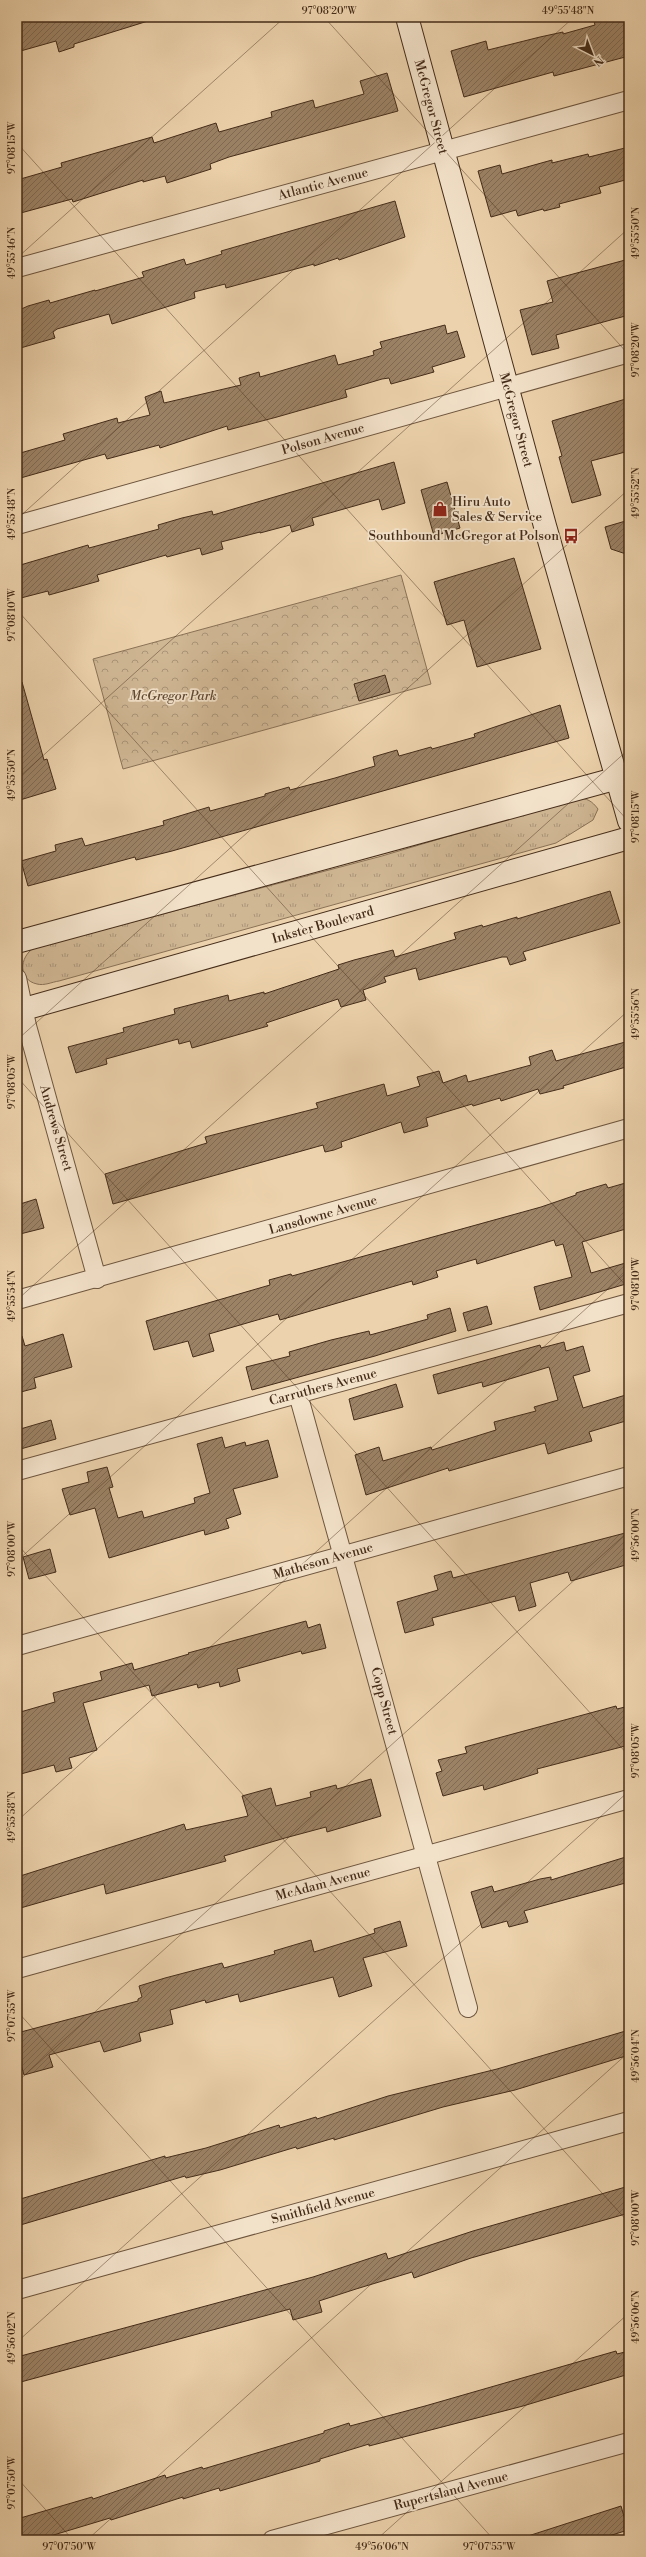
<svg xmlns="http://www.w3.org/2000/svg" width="646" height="2557" font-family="'Libre Bodoni',serif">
<defs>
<pattern id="grass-tufts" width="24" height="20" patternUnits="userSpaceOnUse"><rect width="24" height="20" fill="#d0b794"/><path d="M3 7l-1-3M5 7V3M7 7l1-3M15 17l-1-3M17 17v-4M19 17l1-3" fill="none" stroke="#aa9578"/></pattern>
<pattern id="park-crowns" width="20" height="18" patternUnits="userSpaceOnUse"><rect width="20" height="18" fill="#d0b794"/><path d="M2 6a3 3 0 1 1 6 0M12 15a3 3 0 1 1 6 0" fill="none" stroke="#aa9578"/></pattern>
<pattern id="building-hatch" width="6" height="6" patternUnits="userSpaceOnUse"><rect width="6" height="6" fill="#9c8366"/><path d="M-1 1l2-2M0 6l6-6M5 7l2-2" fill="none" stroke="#816b53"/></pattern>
</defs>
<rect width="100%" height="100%" fill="#edd3ad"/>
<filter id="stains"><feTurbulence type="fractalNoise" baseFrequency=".005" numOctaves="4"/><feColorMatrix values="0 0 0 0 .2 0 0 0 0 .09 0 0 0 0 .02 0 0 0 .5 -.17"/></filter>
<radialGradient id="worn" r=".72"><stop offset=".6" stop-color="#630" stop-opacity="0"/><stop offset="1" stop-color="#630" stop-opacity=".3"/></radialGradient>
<path fill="url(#grass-tufts)" stroke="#8a7256" d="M 577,798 C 587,798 592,801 598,809 L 593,820 L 556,843 L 59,981 C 52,982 44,986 37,984 C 18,980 19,957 34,948 L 382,856 Z"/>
<polygon fill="url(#park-crowns)" stroke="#8a7256" points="401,575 431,684 123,769 93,659"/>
<g fill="url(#building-hatch)" stroke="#442c19">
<polygon points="37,17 147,17 148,21 74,44 74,47 59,52 56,41 17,52 17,23"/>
<polygon points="593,17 629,17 629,56 554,76 553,72 464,97 451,51 486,41 488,50 540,37 563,32 563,34 595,25"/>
<polygon points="387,73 398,111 229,157 210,164 211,169 167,183 165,176 143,182 143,180 73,202 72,199 17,214 17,180 62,167 61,163 152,137 154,143 216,123 219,132 272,117 271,112 313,100 315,108 364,94 360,81"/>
<polygon points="629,147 629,179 599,187 601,193 559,204 560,207 544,211 543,209 518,216 516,210 491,217 478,171 500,165 502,174 552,160 552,163 588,154 589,157"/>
<polygon points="395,201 405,237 339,260 338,258 314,266 314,264 226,288 225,284 194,292 195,298 112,324 109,314 57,329 53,332 55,338 17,349 17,311 28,306 49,300 50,303 95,290 95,291 144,277 142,272 165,265 184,259 186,265 222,254 221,251"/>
<polygon points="629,259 629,315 556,335 559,348 532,355 520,310 553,302 547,281"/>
<polygon points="445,325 447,334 457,331 465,357 432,367 434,372 391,384 389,378 382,379 345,390 347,397 277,417 228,430 227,426 160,448 159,445 107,459 105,454 17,479 17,454 65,440 63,434 117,418 118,423 150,415 145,397 161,391 164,403 241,385 239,378 259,372 260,377 335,355 338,365 374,355 373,351 382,348 380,342"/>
<polygon points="629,398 629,451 591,461 601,495 572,503 559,457 562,456 552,421"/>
<polygon points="394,462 405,503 382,510 379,499 312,518 314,525 292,532 290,525 260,533 260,532 221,542 223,549 202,555 200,548 167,557 166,555 97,575 99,581 49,595 48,591 17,599 17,566 88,545 89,548 159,529 158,525 182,518 212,511 213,515"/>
<polygon points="447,482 460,528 434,536 421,490"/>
<polygon points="629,520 629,555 611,549 605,527"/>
<polygon points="514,558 541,649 477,667 464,620 447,625 434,582"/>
<polygon points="385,675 390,692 359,701 354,684"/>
<polygon points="22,682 44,760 47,759 56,789 20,800 17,791 17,683"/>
<polygon points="560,705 569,738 172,851 136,860 135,857 28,886 21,861 56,851 55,845 82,838 85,846 164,825 163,821 209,807 210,811 265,796 265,794 289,787 290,790 335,778 375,766 373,757 397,750 399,756 431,747 432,749 475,737 474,734"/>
<polygon points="610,891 620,923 523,952 526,960 510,965 507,957 502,957 419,980 416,968 384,977 386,982 363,990 366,1000 341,1007 338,999 266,1023 268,1026 192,1048 190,1041 179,1044 178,1039 106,1059 107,1064 76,1073 68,1047 124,1032 123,1028 175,1014 174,1009 228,995 229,1001 264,992 264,994 339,969 338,965 354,960 393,950 395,957 456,939 454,933 482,925 483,927 517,917 517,919"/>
<polygon points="629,1041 629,1066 563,1086 564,1088 540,1094 538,1089 501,1101 500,1098 473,1106 472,1104 426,1118 428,1126 404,1133 401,1122 341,1142 342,1147 334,1150 325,1152 323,1145 113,1204 105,1174 207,1143 205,1137 318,1108 316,1103 384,1084 387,1096 420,1086 417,1077 439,1071 443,1083 466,1075 468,1082 531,1065 529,1057 552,1050 556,1061"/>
<polygon points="629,1182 629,1228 582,1242 591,1273 629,1262 629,1283 540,1310 534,1287 572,1277 563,1244 556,1246 554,1240 477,1264 476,1259 436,1271 438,1277 413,1285 412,1281 280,1320 278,1314 209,1334 214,1351 193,1357 188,1341 154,1350 146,1321 270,1285 269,1280 291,1274 292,1276 541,1207 576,1195 576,1193 606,1184 608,1188"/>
<polygon points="36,1199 44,1228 20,1234 17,1205"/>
<polygon points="487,1306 492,1324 468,1331 463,1313"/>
<polygon points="450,1308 456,1331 375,1356 252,1390 246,1367 290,1356 289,1352 331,1340 369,1331 370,1335 428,1319 427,1315"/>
<polygon points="63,1334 72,1367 34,1378 36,1388 17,1393 17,1337 22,1336 25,1346"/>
<polygon points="564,1342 566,1351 583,1346 590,1371 573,1376 583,1408 629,1394 629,1420 589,1432 592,1441 567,1448 548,1454 545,1443 449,1471 448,1468 366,1495 355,1455 379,1447 383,1461 431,1447 432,1450 496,1430 494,1422 536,1411 534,1407 558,1400 549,1367 483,1387 482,1382 438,1394 433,1375 540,1345 541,1348"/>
<polygon points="396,1384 403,1407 354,1420 349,1399"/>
<polygon points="51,1420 56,1439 17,1450 17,1430"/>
<polygon points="222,1437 225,1448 245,1442 246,1446 268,1440 278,1477 233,1489 241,1514 226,1519 229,1528 205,1535 204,1530 109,1558 95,1508 70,1515 62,1489 89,1482 87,1472 107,1467 113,1487 109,1488 118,1518 142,1511 144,1518 195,1503 194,1498 210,1493 197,1444"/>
<polygon points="629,1532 629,1564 571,1581 568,1572 530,1583 536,1606 519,1611 515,1596 432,1618 434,1625 405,1633 397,1602 438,1590 434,1576 451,1571 453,1578"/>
<polygon points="50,1549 56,1572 29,1579 23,1557"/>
<polygon points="306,1621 308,1628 320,1624 326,1648 302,1654 301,1651 237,1669 240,1681 220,1687 219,1682 198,1688 197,1684 152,1696 149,1685 83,1703 97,1750 69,1758 72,1768 56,1772 54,1765 17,1775 17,1713 55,1702 53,1693 102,1680 100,1672 132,1663 134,1670 189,1654 188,1653"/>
<polygon points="616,1706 617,1709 629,1706 629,1745 537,1769 538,1773 484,1790 483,1785 443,1796 436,1773 442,1771 438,1760 467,1753 465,1747"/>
<polygon points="371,1779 381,1816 327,1832 326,1827 285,1838 224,1856 226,1861 106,1894 104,1884 17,1909 17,1877 184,1824 186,1830 248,1816 242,1796 271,1788 276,1806 311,1797 310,1792 336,1785 337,1789"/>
<polygon points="629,1856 629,1882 524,1911 528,1922 509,1927 507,1921 482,1928 471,1892 492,1886 494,1892 540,1879 551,1877 551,1880"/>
<polygon points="400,1921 407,1946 363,1958 372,1986 339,1997 333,1977 240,2002 238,1994 206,2003 205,2000 170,2010 173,2024 139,2033 141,2041 104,2052 100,2041 49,2055 53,2067 24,2075 17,2050 17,2033 138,2001 138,1999 142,1997 139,1986 165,1978 222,1963 224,1968 275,1954 274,1951 311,1940 314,1952 375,1933 374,1929"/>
<polygon points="629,2030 629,2055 515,2090 443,2107 334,2140 334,2138 297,2149 296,2147 220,2170 186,2178 185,2176 17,2226 17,2200 165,2156 165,2158 206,2148 279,2125 280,2128 316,2117 317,2119 388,2096 497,2069"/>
<polygon points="629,2186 629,2213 471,2258 414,2278 412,2272 356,2289 319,2301 322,2312 293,2320 290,2309 17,2383 17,2357 313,2277 386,2253 388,2259 473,2231"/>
<polygon points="616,2351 617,2354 629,2351 629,2374 523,2406 369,2446 369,2444 320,2459 320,2461 220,2491 219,2488 183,2499 183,2497 111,2520 110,2518 37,2540 17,2540 17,2519 92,2497 93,2499 165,2475 166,2478 202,2467 203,2469 324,2433 324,2431 349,2423 350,2426 425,2406"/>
<polygon points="621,2506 628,2530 596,2540 528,2540 528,2536"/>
</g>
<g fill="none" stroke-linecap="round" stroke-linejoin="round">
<g stroke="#6e563e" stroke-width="20">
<g id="street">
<polyline points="17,268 629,100"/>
<polyline points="17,525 629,353"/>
<polyline points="17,978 27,1026 97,1279"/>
<polyline points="17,1300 629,1128"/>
<polyline points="298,1394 468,2008"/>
<polyline points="17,1471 629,1303"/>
<polyline points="17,1646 629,1476"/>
<polyline points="17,1969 629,1799"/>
<polyline points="17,2290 629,2121"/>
<polyline points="272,2540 629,2442"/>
</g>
</g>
<g stroke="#442c19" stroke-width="24">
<g id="secondary">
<polyline points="407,17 545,526 629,821"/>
<polyline points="17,942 629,775"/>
<polyline points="17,1011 629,838"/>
</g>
</g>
<use href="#street" stroke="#f3e2ca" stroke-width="18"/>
<use href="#secondary" stroke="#f3e2ca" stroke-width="22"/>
</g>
<path fill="none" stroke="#442c19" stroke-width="1" stroke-opacity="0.45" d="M 324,17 L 629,355M 17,143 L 629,822M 17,258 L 285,17M 17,519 L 574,17M 17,610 L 629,1289M 17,779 L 629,228M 17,1040 L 629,489M 17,1077 L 629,1756M 17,1300 L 629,749M 17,1544 L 629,2223M 17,1561 L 629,1010M 17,1821 L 629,1270M 17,2011 L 494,2540M 17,2082 L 629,1531M 17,2342 L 629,1791M 17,2478 L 73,2540M 87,2540 L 629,2052M 376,2540 L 629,2313"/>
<defs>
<g id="shop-bare" transform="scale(1.2)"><path d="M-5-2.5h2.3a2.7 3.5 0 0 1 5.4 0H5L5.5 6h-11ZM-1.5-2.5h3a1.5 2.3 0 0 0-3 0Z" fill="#8f2418" stroke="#f3e2ca" stroke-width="2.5" paint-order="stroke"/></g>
<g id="bus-bare" transform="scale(1.2)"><path d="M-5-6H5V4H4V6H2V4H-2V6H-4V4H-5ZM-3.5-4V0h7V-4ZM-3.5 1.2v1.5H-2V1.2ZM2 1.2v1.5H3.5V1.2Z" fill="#8f2418" stroke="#f3e2ca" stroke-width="2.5" paint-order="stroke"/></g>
</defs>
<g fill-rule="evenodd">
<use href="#shop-bare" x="440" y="509"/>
<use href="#bus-bare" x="571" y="536"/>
</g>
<g text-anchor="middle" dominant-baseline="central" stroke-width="3.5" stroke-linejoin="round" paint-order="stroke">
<g font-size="13" fill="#442c19" stroke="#f3e2ca">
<text transform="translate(431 107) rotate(75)">McGregor Street</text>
<text transform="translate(323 184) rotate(-15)">Atlantic Avenue</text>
<text transform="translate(516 420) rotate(75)">McGregor Street</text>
<text transform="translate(323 439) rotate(-16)">Polson Avenue</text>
<text transform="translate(323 925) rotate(-16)">Inkster Boulevard</text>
<text transform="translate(56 1128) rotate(74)">Andrews Street</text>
<text transform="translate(323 1215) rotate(-16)">Lansdowne Avenue</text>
<text transform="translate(323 1387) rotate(-15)">Carruthers Avenue</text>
<text transform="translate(323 1561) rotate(-16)">Matheson Avenue</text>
<text transform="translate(384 1701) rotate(75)">Copp Street</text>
<text transform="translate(323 1884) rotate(-15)">McAdam Avenue</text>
<text transform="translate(323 2206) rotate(-15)">Smithfield Avenue</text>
<text transform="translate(451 2491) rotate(-15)">Rupertsland Avenue</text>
</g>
<g font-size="13" fill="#442c19" stroke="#f3e2ca" text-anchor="start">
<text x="452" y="502">Hiru Auto<tspan x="452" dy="15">Sales &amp; Service</tspan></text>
<text x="559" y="536" text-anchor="end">Southbound McGregor at Polson</text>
</g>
<g font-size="13" font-style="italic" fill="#604832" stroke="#f3e2ca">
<text x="173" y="696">McGregor Park</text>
</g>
</g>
<rect width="646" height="2557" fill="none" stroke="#edd3ad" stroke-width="44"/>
<g transform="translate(592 54) rotate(138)" stroke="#f3e2ca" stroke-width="3" paint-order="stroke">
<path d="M0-3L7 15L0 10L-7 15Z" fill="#442c19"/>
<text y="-6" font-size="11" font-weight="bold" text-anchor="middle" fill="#442c19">N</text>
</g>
<rect x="22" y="22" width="602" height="2513" fill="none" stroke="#442c19" stroke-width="1.5"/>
<g font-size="10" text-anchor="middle" fill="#442c19">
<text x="329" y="14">97°08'20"W</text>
<text x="568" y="14">49°55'48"N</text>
<text transform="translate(11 148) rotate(-90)" y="4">97°08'15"W</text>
<text transform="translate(635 233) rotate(-90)" y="4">49°55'50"N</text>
<text transform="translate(11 253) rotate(-90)" y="4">49°55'46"N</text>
<text transform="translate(635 350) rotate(-90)" y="4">97°08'20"W</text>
<text transform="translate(635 493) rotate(-90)" y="4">49°55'52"N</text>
<text transform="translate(11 514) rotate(-90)" y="4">49°55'48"N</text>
<text transform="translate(11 615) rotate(-90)" y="4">97°08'10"W</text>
<text transform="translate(11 775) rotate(-90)" y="4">49°55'50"N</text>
<text transform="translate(635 817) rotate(-90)" y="4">97°08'15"W</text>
<text transform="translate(635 1014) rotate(-90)" y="4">49°55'56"N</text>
<text transform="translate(11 1082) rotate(-90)" y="4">97°08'05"W</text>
<text transform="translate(635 1284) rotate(-90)" y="4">97°08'10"W</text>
<text transform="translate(11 1296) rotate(-90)" y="4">49°55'54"N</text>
<text transform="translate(635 1535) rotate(-90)" y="4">49°56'00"N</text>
<text transform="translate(11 1549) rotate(-90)" y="4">97°08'00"W</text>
<text transform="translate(635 1751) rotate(-90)" y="4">97°08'05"W</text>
<text transform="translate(11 1817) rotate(-90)" y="4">49°55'58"N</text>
<text transform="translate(11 2016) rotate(-90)" y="4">97°07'55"W</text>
<text transform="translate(635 2056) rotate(-90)" y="4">49°56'04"N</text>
<text transform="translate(635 2218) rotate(-90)" y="4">97°08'00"W</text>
<text transform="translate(635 2317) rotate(-90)" y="4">49°56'06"N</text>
<text transform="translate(11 2338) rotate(-90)" y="4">49°56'02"N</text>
<text transform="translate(11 2483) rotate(-90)" y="4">97°07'50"W</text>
<text x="69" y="2550">97°07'50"W</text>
<text x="382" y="2550">49°56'06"N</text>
<text x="489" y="2550">97°07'55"W</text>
</g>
<rect width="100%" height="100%" filter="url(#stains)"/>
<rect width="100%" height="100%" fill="url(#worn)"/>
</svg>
